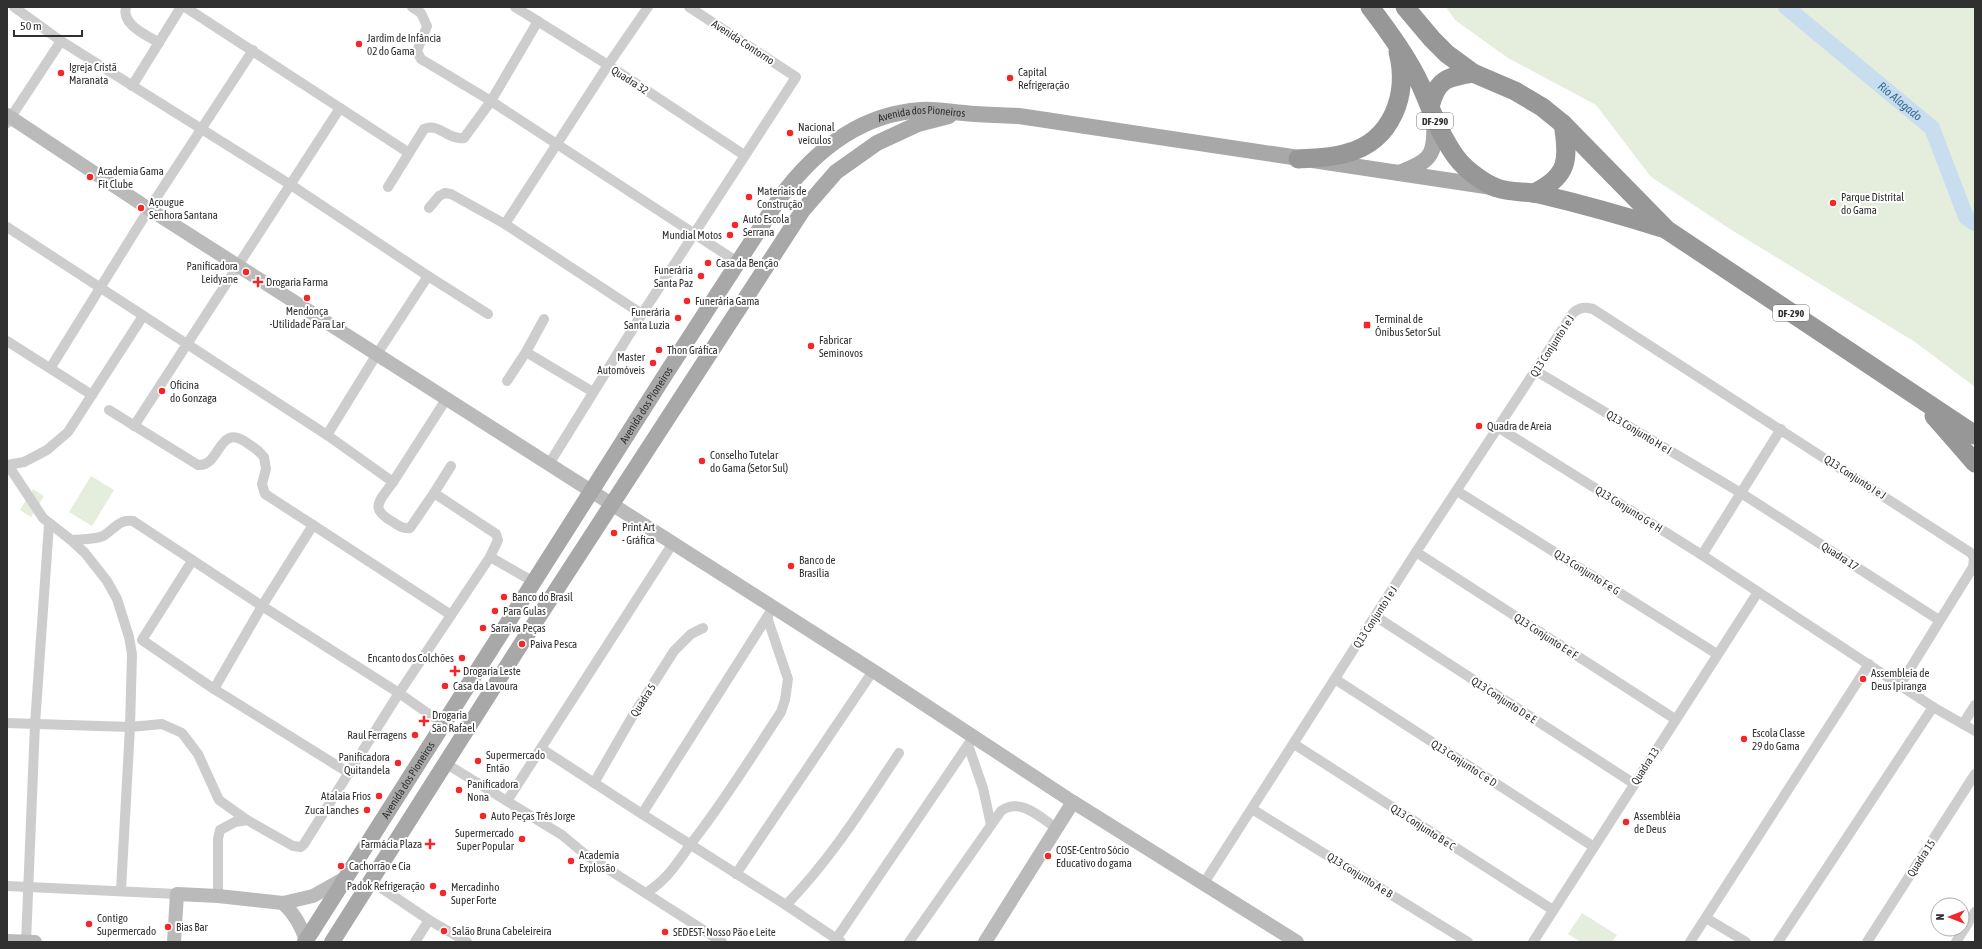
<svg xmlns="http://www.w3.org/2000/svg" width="1982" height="949" font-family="'Asap Condensed',sans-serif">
<rect width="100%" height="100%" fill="#fff"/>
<g fill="#e5eedd">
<polygon points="1446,7 1975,7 1975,387 1915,342 1730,229 1651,177 1596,105 1508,58 1455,20"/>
<polygon points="91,476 114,490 92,526 69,512"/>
<polygon points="33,489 44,496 31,517 20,510"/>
<polygon points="1582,913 1617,935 1612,942 1581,942 1568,934"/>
</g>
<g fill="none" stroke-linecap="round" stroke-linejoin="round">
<path stroke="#c8deef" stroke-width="16" id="s1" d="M 1786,7 L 1932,128 L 1966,217 L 1975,223"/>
<g stroke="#cdcdcd" stroke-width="10">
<polyline points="14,7 61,41 291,185 428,276"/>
<path d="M 126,7 C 121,25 147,35 159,43"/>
<polyline points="185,7 409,153"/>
<polyline points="412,7 421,13 427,26 417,51 421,59 491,101 739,263"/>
<polyline points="515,7 608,65 744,155"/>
<polyline points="132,86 181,7"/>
<polyline points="7,123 61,41"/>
<path d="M 388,187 L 424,129 C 438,122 449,141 464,138 L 491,101 L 538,21"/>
<polyline points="429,208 439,196 445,193 451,194 505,224 642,314"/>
<polyline points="505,224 608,65 648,7"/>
<path d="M 7,227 L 327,435 L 393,482 C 380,501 368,508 393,522 C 399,526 403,529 410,528 L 434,493"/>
<polyline points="7,341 92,395"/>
<polyline points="526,352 593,392"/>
<polyline points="51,367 149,209 253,50"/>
<polyline points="1536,371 1741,493 1939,620"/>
<polyline points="507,381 526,352 544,319"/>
<path d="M 109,410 L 198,465 C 222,467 217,419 250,445 C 255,448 260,452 264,457 L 266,469 L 262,484 L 265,494 L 313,525"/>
<polyline points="134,426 340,108"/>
<polyline points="1499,428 1702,555 1933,707 1975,731"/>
<polyline points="327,435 377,354 428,276 488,314"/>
<polyline points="549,464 642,314 796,77 689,7"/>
<polyline points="7,465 24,462 47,450 68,432 143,316"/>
<polyline points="393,482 447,398"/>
<polyline points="1457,491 1717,654"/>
<path d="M 71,540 C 82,539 93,540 103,536 C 114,530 118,519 133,521 L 262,606 L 399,693 L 443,724"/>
<polyline points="1416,552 1675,719"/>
<polyline points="1702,555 1781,429"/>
<polyline points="490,557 534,582"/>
<polyline points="192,561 142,640 214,689 349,773"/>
<polyline points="1375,616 1633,783"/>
<polyline points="1335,679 1594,847"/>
<polyline points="214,689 262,606 313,525 451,615"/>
<polyline points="7,723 130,727 132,654 129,637 117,599 107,581 85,553 71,540 43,518 8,465"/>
<polyline points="1963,724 1975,705"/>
<polyline points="1294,744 1553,910"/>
<polyline points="968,745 983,788 991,825"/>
<polyline points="542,749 642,814 786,905 841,942"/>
<polyline points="445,763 562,835 586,855 722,942"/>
<polyline points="594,783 632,717 674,651 691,634 703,628"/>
<polyline points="507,801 673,543"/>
<polyline points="1252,809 1468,942"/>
<polyline points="642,814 769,614"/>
<polyline points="736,874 873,671"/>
<polyline points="371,881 429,920 467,942"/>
<path d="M 1204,883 L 1416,552 L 1573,313 C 1580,307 1584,307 1593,309 L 1971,553 L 1974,558 L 1973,567 L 1900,685"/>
<polyline points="7,886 177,894"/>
<polyline points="121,890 130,727 162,724 182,733 198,754 219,800 247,820"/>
<path d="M 646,893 C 669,878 677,863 693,841 C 725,800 752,756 781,712 L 785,700 L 788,679 L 767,617"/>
<polyline points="218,896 218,839 220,830 235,822 247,820 293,846 301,847 304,844 399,693 490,557 498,540 496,534 434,493 451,466"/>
<path d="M 786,905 C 831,859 864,806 899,753"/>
<polyline points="1706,918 1746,942"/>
<polyline points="836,939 974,736"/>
<polyline points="26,942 35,724 49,524"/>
<polyline points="415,942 429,920"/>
<path d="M 909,942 L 1001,811 C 1020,797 1040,817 1056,828"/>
<polyline points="1533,942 1758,592"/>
<polyline points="1690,942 1869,664"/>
<polyline points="1778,942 1933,707"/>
<polyline points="1867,942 1975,774"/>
<polyline points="1956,942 1975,912"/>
</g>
<g stroke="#bababa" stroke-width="14">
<polyline points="7,115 149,209 878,674 1073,802 1297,942"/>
<path d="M 283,903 C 295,914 301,925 306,940"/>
<polyline points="7,941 35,942"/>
<polyline points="174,942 177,894 218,896 283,903 313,896 345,878"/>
<polyline points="985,942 1073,802"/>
</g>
<g stroke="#a8a8a8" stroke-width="16">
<path d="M 1399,173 C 1431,161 1436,155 1434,121"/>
<path id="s2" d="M 305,942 L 667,372 L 779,199 C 814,151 859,114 921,110 C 936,109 949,112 964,113 C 982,115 1000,115 1019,116 L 1492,187"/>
<polyline points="332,942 523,641 803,210 836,172 877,143 918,124 949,116"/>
</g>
<g stroke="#979797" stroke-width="19">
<path d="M 1370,7 C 1389,32 1408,58 1421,86 C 1432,111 1440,135 1456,157 C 1465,169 1483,183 1497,188 C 1510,193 1526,191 1539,194 C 1581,204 1621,215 1662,228"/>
<polyline points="1405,7 1432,39 1447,54 1473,73 1515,91 1542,107 1563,124 1667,230 1975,435"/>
<path d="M 1430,107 C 1437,79 1447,77 1473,73"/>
<path d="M 1298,159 C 1314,158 1331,158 1347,153 C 1392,141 1409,95 1398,52"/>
<path d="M 1534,193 C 1569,176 1569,159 1563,124"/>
<polyline points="1934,416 1975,463"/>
</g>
</g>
<g fill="#f3272a" stroke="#fff" stroke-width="1.5">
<circle cx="359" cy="44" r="4"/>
<circle cx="61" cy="73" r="4"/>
<circle cx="1010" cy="78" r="4"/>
<circle cx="790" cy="133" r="4"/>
<circle cx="90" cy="177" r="4"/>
<circle cx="749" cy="197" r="4"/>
<circle cx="1833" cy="203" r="4"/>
<circle cx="141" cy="208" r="4"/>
<circle cx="735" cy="225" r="4"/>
<circle cx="730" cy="235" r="4"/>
<circle cx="708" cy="263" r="4"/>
<circle cx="246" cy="272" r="4"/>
<circle cx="701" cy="276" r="4"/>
<path d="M256 276h4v4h4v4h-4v4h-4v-4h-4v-4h4z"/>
<circle cx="307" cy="298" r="4"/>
<circle cx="687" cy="301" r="4"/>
<circle cx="678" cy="318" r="4"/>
<rect x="1363" y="321" width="8" height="8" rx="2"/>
<circle cx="811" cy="346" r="4"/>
<circle cx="659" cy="350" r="4"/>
<circle cx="653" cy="363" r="4"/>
<circle cx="162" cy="391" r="4"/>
<circle cx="1479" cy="426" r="4"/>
<circle cx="702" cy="461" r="4"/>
<circle cx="614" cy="533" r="4"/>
<circle cx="791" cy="566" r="4"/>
<circle cx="504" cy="597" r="4"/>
<circle cx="495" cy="611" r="4"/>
<circle cx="483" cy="628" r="4"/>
<circle cx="522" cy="644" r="4"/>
<circle cx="462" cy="658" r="4"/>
<path d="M453 665h4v4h4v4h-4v4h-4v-4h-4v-4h4z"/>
<circle cx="1863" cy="679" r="4"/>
<circle cx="445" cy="686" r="4"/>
<path d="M422 715h4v4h4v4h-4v4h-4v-4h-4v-4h4z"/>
<circle cx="415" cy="735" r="4"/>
<circle cx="1744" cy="739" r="4"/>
<circle cx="478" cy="761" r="4"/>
<circle cx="398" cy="763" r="4"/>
<circle cx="459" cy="790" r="4"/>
<circle cx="379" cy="796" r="4"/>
<circle cx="367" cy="810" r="4"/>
<circle cx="483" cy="816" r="4"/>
<circle cx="1626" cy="822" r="4"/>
<circle cx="522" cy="839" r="4"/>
<path d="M428 838h4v4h4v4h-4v4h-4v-4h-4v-4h4z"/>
<circle cx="1048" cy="856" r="4"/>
<circle cx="571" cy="861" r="4"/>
<circle cx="341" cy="866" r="4"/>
<circle cx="433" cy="886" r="4"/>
<circle cx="443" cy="893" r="4"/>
<circle cx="89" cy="924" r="4"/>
<circle cx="168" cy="927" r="4"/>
<circle cx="444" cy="931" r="4"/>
<circle cx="665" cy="932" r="4"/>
</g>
<g text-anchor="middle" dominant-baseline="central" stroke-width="4" stroke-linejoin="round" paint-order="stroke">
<g fill="#fff" stroke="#6e6e6e" stroke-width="1">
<rect x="1417" y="113" width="36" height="16" rx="3"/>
<rect x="1773" y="305" width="36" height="16" rx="3"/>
</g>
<g font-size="10" font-weight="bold" fill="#303030">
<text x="1435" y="121">DF-290</text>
<text x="1791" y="313">DF-290</text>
</g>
<g font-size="11" fill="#303030" stroke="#fff" text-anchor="start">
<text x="367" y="38">Jardim de Infância<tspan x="367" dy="13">02 do Gama</tspan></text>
<text x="69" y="67">Igreja Cristã<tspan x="69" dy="13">Maranata</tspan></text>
<text x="1018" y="72">Capital<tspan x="1018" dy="13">Refrigeração</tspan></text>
<text x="798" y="127">Nacional<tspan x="798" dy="13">veículos</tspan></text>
<text x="98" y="171">Academia Gama<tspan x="98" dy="13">Fit Clube</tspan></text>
<text x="757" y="191">Materiais de<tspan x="757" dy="13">Construção</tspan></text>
<text x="1841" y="197">Parque Distrital<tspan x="1841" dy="13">do Gama</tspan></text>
<text x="149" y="202">Açougue<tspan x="149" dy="13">Senhora Santana</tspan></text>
<text x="743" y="219">Auto Escola<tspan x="743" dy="13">Serrana</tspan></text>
<text x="722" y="235" text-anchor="end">Mundial Motos</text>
<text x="716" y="263">Casa da Benção</text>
<text x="238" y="266" text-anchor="end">Panificadora<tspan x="238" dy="13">Leidyane</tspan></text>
<text x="693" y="270" text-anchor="end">Funerária<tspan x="693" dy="13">Santa Paz</tspan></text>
<text x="266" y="282">Drogaria Farma</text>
<text x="695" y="301">Funerária Gama</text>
<text x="307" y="311" text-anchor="middle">Mendonça<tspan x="307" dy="13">-Utilidade Para Lar</tspan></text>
<text x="670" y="312" text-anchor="end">Funerária<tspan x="670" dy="13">Santa Luzia</tspan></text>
<text x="1375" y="319">Terminal de<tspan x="1375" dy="13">Ônibus Setor Sul</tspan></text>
<text x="819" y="340">Fabricar<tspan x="819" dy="13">Seminovos</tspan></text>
<text x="667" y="350">Thon Gráfica</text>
<text x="645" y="357" text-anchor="end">Master<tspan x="645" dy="13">Automóveis</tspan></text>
<text x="170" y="385">Oficina<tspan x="170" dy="13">do Gonzaga</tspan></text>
<text x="1487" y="426">Quadra de Areia</text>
<text x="710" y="455">Conselho Tutelar<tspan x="710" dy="13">do Gama (Setor Sul)</tspan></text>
<text x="622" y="527">Print Art<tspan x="622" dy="13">- Gráfica</tspan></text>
<text x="799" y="560">Banco de<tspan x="799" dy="13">Brasília</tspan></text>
<text x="512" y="597">Banco do Brasil</text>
<text x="503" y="611">Para Gulas</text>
<text x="491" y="628">Saraiva Peças</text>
<text x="530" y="644">Paiva Pesca</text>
<text x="454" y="658" text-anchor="end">Encanto dos Colchões</text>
<text x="463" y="671">Drogaria Leste</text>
<text x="1871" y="673">Assembleia de<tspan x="1871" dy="13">Deus Ipiranga</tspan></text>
<text x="453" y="686">Casa da Lavoura</text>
<text x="432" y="715">Drogaria<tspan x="432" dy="13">São Rafael</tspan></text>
<text x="1752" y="733">Escola Classe<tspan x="1752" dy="13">29 do Gama</tspan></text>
<text x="407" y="735" text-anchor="end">Raul Ferragens</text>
<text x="486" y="755">Supermercado<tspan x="486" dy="13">Então</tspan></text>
<text x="390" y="757" text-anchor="end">Panificadora<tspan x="390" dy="13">Quitandela</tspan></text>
<text x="467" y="784">Panificadora<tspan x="467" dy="13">Nona</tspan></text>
<text x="371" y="796" text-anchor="end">Atalaia Frios</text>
<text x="359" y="810" text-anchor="end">Zuca Lanches</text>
<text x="491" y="816">Auto Peças Três Jorge</text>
<text x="1634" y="816">Assembléia<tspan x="1634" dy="13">de Deus</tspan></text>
<text x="514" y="833" text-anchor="end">Supermercado<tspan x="514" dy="13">Super Popular</tspan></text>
<text x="422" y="844" text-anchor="end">Farmácia Plaza</text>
<text x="1056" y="850">COSE-Centro Sócio<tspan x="1056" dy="13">Educativo do gama</tspan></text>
<text x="579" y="855">Academia<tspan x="579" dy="13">Explosão</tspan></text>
<text x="349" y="866">Cachorrão e Cia</text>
<text x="425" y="886" text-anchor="end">Padok Refrigeração</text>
<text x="451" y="887">Mercadinho<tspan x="451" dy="13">Super Forte</tspan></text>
<text x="97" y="918">Contigo<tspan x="97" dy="13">Supermercado</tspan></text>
<text x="176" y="927">Bias Bar</text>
<text x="452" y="931">Salão Bruna Cabeleireira</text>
<text x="673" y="932">SEDEST- Nosso Pão e Leite</text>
</g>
<g font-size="11" fill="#303030" stroke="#fff">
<text transform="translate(743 42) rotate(33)">Avenida Contorno</text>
<text transform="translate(630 80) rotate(33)">Quadra 32</text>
<text stroke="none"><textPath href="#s2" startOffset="1055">Avenida dos Pioneiros</textPath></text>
<text transform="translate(1552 346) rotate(-57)">Q13 Conjunto I e J</text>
<text stroke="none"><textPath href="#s2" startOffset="636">Avenida dos Pioneiros</textPath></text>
<text transform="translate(1639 432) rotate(31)">Q13 Conjunto H e I</text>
<text transform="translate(1855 477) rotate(33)">Q13 Conjunto I e J</text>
<text transform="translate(1629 509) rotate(32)">Q13 Conjunto G e H</text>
<text transform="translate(1840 556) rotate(33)">Quadra 17</text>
<text transform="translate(1587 572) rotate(32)">Q13 Conjunto F e G</text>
<text transform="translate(1375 617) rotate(-57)">Q13 Conjunto I e J</text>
<text transform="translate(1546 636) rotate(33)">Q13 Conjunto E e F</text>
<text transform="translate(643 700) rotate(-57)">Quadra 5</text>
<text transform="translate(1504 700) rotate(33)">Q13 Conjunto D e E</text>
<text transform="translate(1464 763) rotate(33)">Q13 Conjunto C e D</text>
<text transform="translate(1645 766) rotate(-57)">Quadra 13</text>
<text stroke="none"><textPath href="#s2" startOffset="192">Avenida dos Pioneiros</textPath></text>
<text transform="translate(1423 827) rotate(33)">Q13 Conjunto B e C</text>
<text transform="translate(1921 858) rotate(-57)">Quadra 15</text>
<text transform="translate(1360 875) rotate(32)">Q13 Conjunto A e B</text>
</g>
<g font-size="12" font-style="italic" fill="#376e99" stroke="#fff">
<text stroke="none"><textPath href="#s1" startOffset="148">Rio Alagado</textPath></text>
</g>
</g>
<rect width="1982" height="949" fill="none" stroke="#303030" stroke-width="16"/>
<g transform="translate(1950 917) rotate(270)"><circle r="19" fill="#ffffff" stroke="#acacac"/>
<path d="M0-3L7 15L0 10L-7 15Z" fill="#f3272a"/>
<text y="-6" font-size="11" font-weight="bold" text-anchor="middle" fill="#303030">N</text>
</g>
<path d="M14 30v6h68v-6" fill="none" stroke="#303030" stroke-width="2"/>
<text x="20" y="30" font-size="12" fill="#303030" stroke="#ffffff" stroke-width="3" paint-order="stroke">50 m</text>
</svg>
